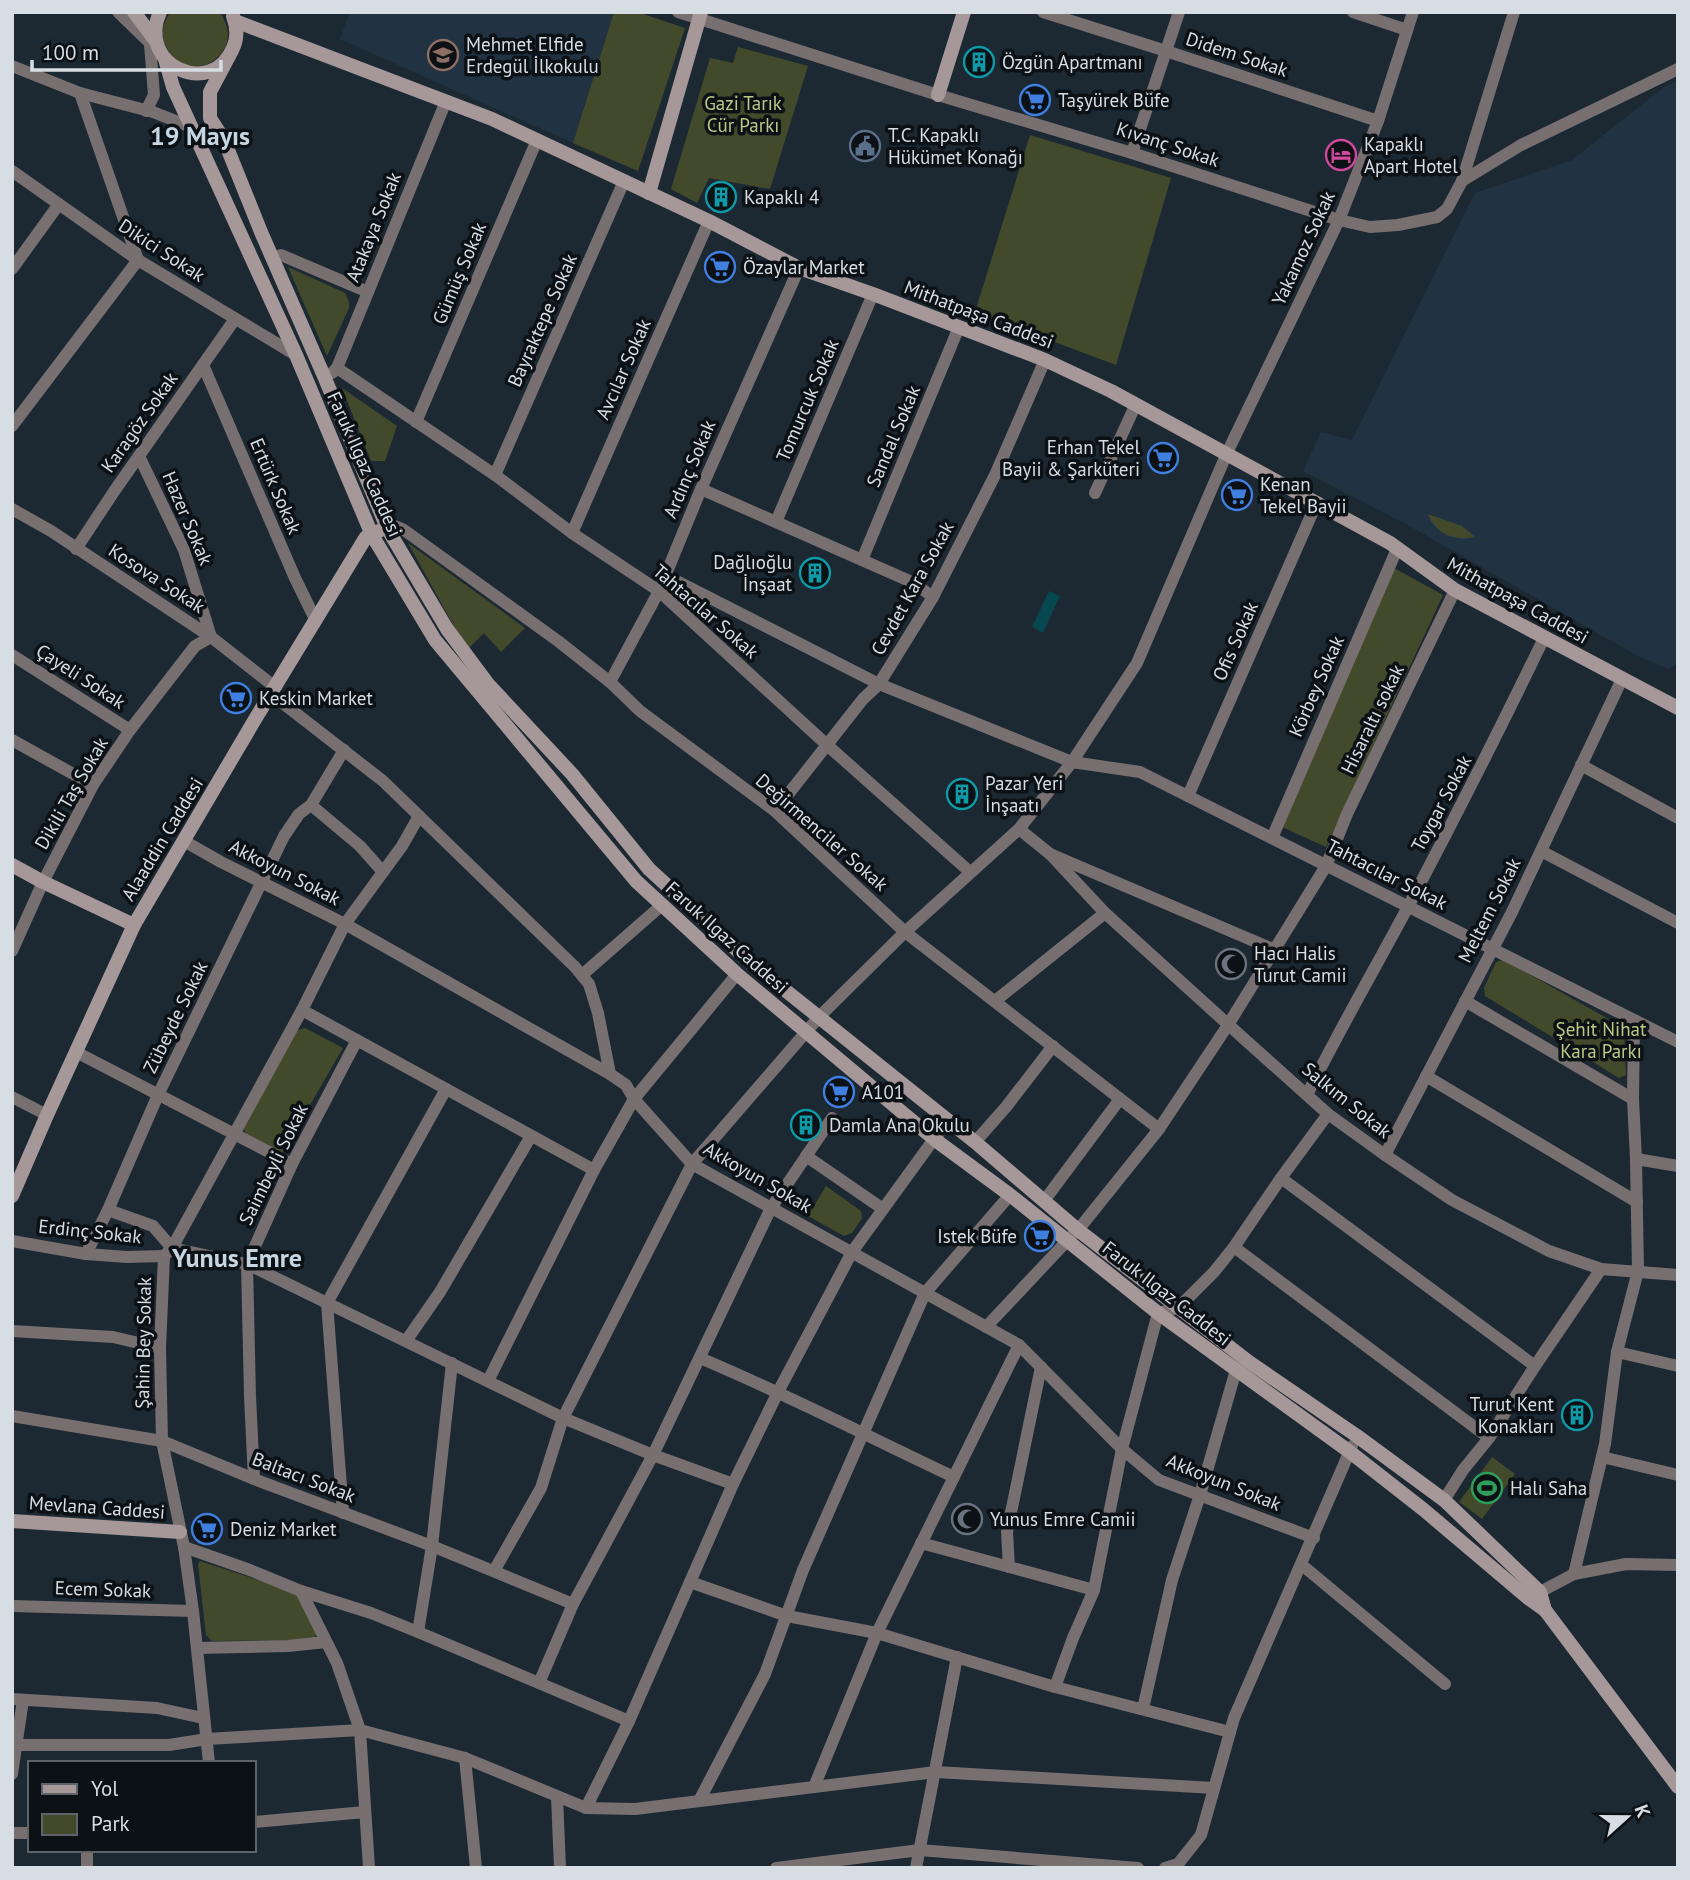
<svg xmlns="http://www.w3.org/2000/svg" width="1690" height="1880" font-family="'PT Sans',sans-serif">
<rect width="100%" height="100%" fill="#1c2933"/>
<g fill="#213342">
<polygon points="350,12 614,12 573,143 340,39"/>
<polygon points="1678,81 1678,663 1668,669 1638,656 1406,524 1303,471 1321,432 1352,440 1475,193 1572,160 1664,87"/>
</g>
<g fill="#434a2c">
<path d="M 170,12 L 220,12 C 224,19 227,25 228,33 C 229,58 198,77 177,61 C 172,58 170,53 167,48 C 159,36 163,24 170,12 Z"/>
<polygon points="614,12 637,12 685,28 638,171 573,143"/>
<polygon points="738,47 808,66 770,189 709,178 697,203 671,189 710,58 733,63"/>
<polygon points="1030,135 1171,178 1116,365 975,312"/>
<polygon points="288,267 345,293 349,302 349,308 327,356"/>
<polygon points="342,388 397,426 385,461 371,461"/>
<path d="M 1428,514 L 1462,526 L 1475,537 C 1456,542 1435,534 1428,514 Z"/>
<polygon points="408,543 525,628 501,652 484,633 467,650"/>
<polygon points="1394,568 1443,595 1326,847 1282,827"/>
<polygon points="1504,960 1619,1025 1624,1033 1626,1075 1619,1078 1485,996 1484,988 1496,962"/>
<polygon points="305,1028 343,1048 281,1155 246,1135 244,1129 297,1030"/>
<polygon points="826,1186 861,1211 862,1218 852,1233 844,1236 808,1216"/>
<polygon points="1492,1457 1515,1474 1482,1519 1459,1502"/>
<polygon points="200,1561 298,1593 317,1633 313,1640 212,1641 206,1635 198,1564"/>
</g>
<polygon fill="#064750" points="1049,591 1060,596 1043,633 1032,627"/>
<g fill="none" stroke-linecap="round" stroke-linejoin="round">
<g stroke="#786f70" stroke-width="12">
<polyline points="118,12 155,48"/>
<polyline points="678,12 938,95 1132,153 1339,220 1370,227 1398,225 1437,217 1447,209 1462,181 1514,12"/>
<polyline points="1043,12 1166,51 1378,121"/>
<polyline points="1353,12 1407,30"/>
<polyline points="12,66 80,93 153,112 191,127"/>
<polyline points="146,111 154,95 150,44"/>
<polyline points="1132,153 1179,12"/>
<polyline points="12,171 138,260 296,355"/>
<polyline points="1462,181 1521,145 1678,69"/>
<polyline points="273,258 281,255 368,292"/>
<polyline points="12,269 59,204"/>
<polyline points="203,365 295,578 316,621"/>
<polyline points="337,368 446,101"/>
<polyline points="324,376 332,373 337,368 495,475 572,533 659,591 827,745 970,872"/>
<polyline points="416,422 537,140"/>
<polyline points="12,426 138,260 80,93"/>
<polyline points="495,475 624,181"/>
<polyline points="701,489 914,583 933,597"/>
<polyline points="1095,493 1136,404"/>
<polyline points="12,509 51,531 211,637 275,687"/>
<polyline points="776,522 873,294"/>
<polyline points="387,528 395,526 404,530 558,641 610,682 640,711 775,811 905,932 1159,1129"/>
<polyline points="572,533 709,221"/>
<polyline points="76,549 115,490 235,319"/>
<polyline points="862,560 959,327"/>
<polyline points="665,575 879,684 1072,762 1140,772 1678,1042"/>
<polyline points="12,655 130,730"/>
<polyline points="610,682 659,591 701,489 799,268"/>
<polyline points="271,694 383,781 575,967 589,984 598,1013 610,1074"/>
<polyline points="12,740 93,785"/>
<polyline points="1581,765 1678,818"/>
<polyline points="1188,796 1317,502"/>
<polyline points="311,805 360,846 383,872"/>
<polyline points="775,811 863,699 879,684 933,597 996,473 1045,360"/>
<polyline points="1019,829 1050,854 1275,950"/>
<polyline points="1272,838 1397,549"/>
<polyline points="184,841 221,862 345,924 610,1074 626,1085 634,1099 692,1164 1019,1345 1122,1449 1159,1480 1314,1538"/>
<polyline points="1541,851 1678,923"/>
<polyline points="1050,854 1105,913 1242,1037 1328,1114 1385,1155 1452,1200 1549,1251 1601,1269 1678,1275"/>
<polyline points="12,951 43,882 93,785 130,730 195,646 211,637 184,550 139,456"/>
<polyline points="582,975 662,905"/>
<polyline points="995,1001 1105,913"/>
<polyline points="1465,1001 1633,1099"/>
<polyline points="302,1010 594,1170"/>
<polyline points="76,1052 292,1164"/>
<polyline points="1426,1076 1637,1202"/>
<path d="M 1307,1095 C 1339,1030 1376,967 1410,903 C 1456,816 1501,727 1544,638"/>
<polyline points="12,1097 47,1115"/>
<polyline points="975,1142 1006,1107 1053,1046"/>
<polyline points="1385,1155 1512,912 1622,679"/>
<polyline points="806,1156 883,1209"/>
<polyline points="1636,1159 1678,1166"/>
<polyline points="1281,1178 1535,1366"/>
<polyline points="1044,1201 1120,1099"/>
<polyline points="108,1210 153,1226 172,1248 247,1264 563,1418 653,1455 733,1484"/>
<polyline points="12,1241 86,1254 127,1257 164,1256"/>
<polyline points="1234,1247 1489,1438"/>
<polyline points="86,1254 108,1210 158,1095 284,836 299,814 311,805 344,750"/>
<polyline points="986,1327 1082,1225 1159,1129 1228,1025 1326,866 1347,814 1455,590"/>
<polyline points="12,1331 113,1337 160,1348"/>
<polyline points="406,1341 440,1292 531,1136"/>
<polyline points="1617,1352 1678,1366"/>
<path d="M 700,1358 C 786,1394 869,1437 954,1477"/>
<polyline points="488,1381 594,1170 634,1099 737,974"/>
<polyline points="12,1416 162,1441 254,1479 432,1546 573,1604"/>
<polyline points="1602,1457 1678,1475"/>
<polyline points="254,1479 250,1396 247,1264 292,1164 357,1040"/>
<polyline points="1444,1500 1463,1470 1489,1438 1535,1366 1601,1269"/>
<polyline points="343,1513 327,1303 446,1089"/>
<polyline points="921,1543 1094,1590"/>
<polyline points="184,1547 250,1570 301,1591 371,1613 418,1632 629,1721"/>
<polyline points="1302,1565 1445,1684"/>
<polyline points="1009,1567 1007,1532 1041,1367"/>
<polyline points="494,1571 541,1488 563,1418 692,1164 819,1017 905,932 1019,829 1072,762 1137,663 1227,453 1339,220 1378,121 1413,12"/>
<polyline points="1574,1574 1605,1444 1617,1352 1638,1271 1636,1159 1633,1099 1634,1020"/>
<polyline points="690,1582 787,1616 877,1633 1055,1687 1230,1732"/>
<polyline points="301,1591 337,1663 360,1730 369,1868"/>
<polyline points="1540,1592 1574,1574 1626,1564 1678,1565"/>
<polyline points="12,1606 193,1611"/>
<polyline points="418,1632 432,1546 452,1363"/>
<polyline points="197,1648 288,1646 326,1642"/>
<polyline points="539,1683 573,1604 653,1455 771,1208 832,1118"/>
<polyline points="1055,1687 1073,1638 1094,1590 1122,1449 1158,1313 1178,1308 1214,1272 1234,1247 1281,1178 1328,1114"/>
<polyline points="12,1699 157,1708 203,1718"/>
<polyline points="1143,1709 1172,1580 1200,1495 1236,1370"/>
<polyline points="17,1745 169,1745 207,1739 360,1730 465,1758 586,1808 635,1809 936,1772 1214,1788"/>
<polyline points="465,1758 476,1868"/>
<polyline points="209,1763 193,1611 184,1547 162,1441 160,1348 164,1256 172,1248 302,1010 345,924 402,846 419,816"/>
<polyline points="12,1774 23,1700"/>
<polyline points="814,1787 877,1633 1019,1345"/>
<polyline points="557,1797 560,1868"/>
<polyline points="699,1801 765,1674 803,1570 925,1293 1010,1195"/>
<polyline points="586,1808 629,1721 733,1484 778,1392 852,1252 934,1139 949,1121"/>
<polyline points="254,1822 365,1812"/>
<polyline points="12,1833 30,1833"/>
<polyline points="87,1868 87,1850"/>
<polyline points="776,1868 920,1850 1138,1868"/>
<polyline points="916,1868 957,1657"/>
<polyline points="1165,1868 1178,1864 1201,1835 1234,1718 1352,1446"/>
</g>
<g stroke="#a69799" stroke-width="14">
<polyline points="134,12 155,40"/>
<path d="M 160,12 C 136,66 212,99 233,48 C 238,38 237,27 233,16"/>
<polyline points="235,21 492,119 709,221 799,268 873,294 1045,360 1111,391 1390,543 1455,590 1678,708"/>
<polyline points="229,56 210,92 210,118 224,140 261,232 324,376 387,528 447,629 488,684 572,774 649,869 750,962 975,1142 1078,1230 1249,1362 1357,1436 1444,1500 1540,1592 1545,1610 1678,1787"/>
<polyline points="165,59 173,87 296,355 372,535 435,640 636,881 737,974 934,1139 1010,1195 1158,1313 1350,1452 1424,1510 1528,1598 1545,1610"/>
<polyline points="938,95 964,12"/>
<polyline points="649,193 701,12"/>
<polyline points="12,865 43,882 134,925"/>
<polyline points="12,1196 47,1115 134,925 254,721 366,537 379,531"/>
<polyline points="12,1521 180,1532"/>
</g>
</g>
<defs>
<g id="school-ring" transform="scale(1.575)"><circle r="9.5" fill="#0c1115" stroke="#8d6e63" stroke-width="1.5"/><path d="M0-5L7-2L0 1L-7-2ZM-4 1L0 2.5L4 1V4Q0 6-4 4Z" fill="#8d6e63"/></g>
<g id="building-ring" transform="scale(1.575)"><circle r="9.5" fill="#0c1115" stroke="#0f9aa8" stroke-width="1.5"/><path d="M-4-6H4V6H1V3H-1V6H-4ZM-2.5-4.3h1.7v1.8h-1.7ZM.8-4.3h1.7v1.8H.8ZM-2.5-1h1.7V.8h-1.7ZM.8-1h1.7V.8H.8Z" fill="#0f9aa8"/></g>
<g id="supermarket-ring" transform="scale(1.575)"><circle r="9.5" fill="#0c1115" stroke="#3f7fe0" stroke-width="1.5"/><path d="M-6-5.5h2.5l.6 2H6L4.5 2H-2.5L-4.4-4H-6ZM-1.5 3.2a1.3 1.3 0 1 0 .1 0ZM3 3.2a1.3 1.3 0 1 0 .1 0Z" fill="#3f7fe0"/></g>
<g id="civic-ring" transform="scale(1.575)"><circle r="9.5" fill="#0c1115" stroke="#5c6f8a" stroke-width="1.5"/><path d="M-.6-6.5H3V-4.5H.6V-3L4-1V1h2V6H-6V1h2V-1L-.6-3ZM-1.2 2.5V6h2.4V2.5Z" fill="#5c6f8a"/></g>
<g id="hotel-ring" transform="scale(1.575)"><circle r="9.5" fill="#0c1115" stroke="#d1479c" stroke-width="1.5"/><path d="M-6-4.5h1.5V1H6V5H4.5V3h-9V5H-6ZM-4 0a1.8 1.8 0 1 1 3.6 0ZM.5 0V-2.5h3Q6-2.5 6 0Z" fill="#d1479c"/></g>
<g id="mosque-ring" transform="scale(1.575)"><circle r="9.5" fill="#0c1115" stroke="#6b7280" stroke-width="1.5"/><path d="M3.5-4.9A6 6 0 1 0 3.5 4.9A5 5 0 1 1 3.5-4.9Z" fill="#6b7280"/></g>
<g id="stadium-ring" transform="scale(1.575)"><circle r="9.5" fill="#0c1115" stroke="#2e9e5b" stroke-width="1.5"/><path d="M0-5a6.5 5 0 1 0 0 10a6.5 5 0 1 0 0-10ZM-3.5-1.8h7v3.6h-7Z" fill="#2e9e5b"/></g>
</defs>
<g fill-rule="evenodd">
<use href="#school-ring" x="443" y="55"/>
<use href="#building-ring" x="979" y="62"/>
<use href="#supermarket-ring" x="1035" y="100"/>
<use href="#civic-ring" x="865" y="146"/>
<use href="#hotel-ring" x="1341" y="155"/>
<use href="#building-ring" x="721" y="197"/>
<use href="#supermarket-ring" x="720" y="267"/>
<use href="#supermarket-ring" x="1163" y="458"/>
<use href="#supermarket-ring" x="1237" y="495"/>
<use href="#building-ring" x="815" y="573"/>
<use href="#supermarket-ring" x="236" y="698"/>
<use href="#building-ring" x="962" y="794"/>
<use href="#mosque-ring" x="1231" y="964"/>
<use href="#supermarket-ring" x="839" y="1092"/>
<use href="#building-ring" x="806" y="1125"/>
<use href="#supermarket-ring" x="1040" y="1236"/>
<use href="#building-ring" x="1577" y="1415"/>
<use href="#stadium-ring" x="1487" y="1488"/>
<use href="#mosque-ring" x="967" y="1519"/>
<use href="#supermarket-ring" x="207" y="1529"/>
</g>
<g text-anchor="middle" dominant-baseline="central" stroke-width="7" stroke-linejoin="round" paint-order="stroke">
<g font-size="19" fill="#d6dee4" stroke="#0c1115" text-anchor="start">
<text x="466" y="44">Mehmet Elfide<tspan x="466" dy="22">Erdegül İlkokulu</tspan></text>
<text x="1002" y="62">Özgün Apartmanı</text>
<text x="1058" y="100">Taşyürek Büfe</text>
<text x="888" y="135">T.C. Kapaklı<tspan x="888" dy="22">Hükümet Konağı</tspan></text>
<text x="1364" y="144">Kapaklı<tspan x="1364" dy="22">Apart Hotel</tspan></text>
<text x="744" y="197">Kapaklı 4</text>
<text x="743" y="267">Özaylar Market</text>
<text x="1140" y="447" text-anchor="end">Erhan Tekel<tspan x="1140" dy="22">Bayii &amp; Şarküteri</tspan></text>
<text x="1260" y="484">Kenan<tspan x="1260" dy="22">Tekel Bayii</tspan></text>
<text x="792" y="562" text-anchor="end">Dağlıoğlu<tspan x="792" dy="22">İnşaat</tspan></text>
<text x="259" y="698">Keskin Market</text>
<text x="985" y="783">Pazar Yeri<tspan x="985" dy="22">İnşaatı</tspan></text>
<text x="1254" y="953">Hacı Halis<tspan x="1254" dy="22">Turut Camii</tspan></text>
<text x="862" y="1092">A101</text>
<text x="829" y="1125">Damla Ana Okulu</text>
<text x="1017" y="1236" text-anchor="end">Istek Büfe</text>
<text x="1554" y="1404" text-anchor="end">Turut Kent<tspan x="1554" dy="22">Konakları</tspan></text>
<text x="1510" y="1488">Halı Saha</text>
<text x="990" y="1519">Yunus Emre Camii</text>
<text x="230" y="1529">Deniz Market</text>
</g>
<g font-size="19" fill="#d6dee4" stroke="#0c1115">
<text transform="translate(1237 54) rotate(18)">Didem Sokak</text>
<text transform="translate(1168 144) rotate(18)">Kıvanç Sokak</text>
<text transform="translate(373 227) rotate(-68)">Atakaya Sokak</text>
<text transform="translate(1303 248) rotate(-65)">Yakamoz Sokak</text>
<text transform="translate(162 250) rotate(33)">Dikici Sokak</text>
<text transform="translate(459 273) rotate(-67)">Gümüş Sokak</text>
<text transform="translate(979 314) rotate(21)">Mithatpaşa Caddesi</text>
<text transform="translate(542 320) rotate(-66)">Bayraktepe Sokak</text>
<text transform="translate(623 369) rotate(-66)">Avcılar Sokak</text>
<text transform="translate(807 400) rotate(-67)">Tomurcuk Sokak</text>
<text transform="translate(139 422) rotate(-55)">Karagöz Sokak</text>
<text transform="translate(893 436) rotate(-67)">Sandal Sokak</text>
<text transform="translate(365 464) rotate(66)">Faruk Ilgaz Caddesi</text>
<text transform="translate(689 469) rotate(-67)">Ardınç Sokak</text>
<text transform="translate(276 486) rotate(67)">Ertürk Sokak</text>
<text transform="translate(188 518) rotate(67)">Hazer Sokak</text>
<text transform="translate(157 578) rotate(33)">Kosova Sokak</text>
<text transform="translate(912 588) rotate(-61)">Cevdet Kara Sokak</text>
<text transform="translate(1518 600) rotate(29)">Mithatpaşa Caddesi</text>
<text transform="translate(706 611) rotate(41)">Tahtacılar Sokak</text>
<text transform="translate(1235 641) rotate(-66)">Ofis Sokak</text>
<text transform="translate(81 676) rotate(33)">Çayeli Sokak</text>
<text transform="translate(1316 686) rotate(-66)">Körbey Sokak</text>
<text transform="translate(1372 719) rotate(-64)">Hisaraltı sokak</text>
<text transform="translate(71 793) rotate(-60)">Dikili Taş Sokak</text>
<text transform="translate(1441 803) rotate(-62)">Toygar Sokak</text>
<text transform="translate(822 832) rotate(41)">Değirmenciler Sokak</text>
<text transform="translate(162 839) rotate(-59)">Alaaddin Caddesi</text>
<text transform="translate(285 872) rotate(27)">Akkoyun Sokak</text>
<text transform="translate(1387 874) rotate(27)">Tahtacılar Sokak</text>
<text transform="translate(1489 910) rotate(-63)">Meltem Sokak</text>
<text transform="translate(727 937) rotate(42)">Faruk Ilgaz Caddesi</text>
<text transform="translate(175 1017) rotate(-64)">Zübeyde Sokak</text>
<text transform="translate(1347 1100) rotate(39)">Salkım Sokak</text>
<text transform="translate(273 1164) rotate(-64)">Saimbeyli Sokak</text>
<text transform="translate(758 1177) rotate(30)">Akkoyun Sokak</text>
<text transform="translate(90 1231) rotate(6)">Erdinç Sokak</text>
<text transform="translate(1167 1293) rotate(38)">Faruk Ilgaz Caddesi</text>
<text transform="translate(143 1343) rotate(-89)">Şahin Bey Sokak</text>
<text transform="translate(304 1477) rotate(21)">Baltacı Sokak</text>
<text transform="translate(1224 1482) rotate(22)">Akkoyun Sokak</text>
<text transform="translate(97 1507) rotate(4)">Mevlana Caddesi</text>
<text transform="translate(103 1589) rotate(2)">Ecem Sokak</text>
</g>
<g font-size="19" fill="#bac985" stroke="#0c1115">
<text x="743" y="103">Gazi Tarık<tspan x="743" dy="22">Cür Parkı</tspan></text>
<text x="1601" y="1029">Şehit Nihat<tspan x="1601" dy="22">Kara Parkı</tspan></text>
</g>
<g font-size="26" font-weight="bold" fill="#c5d5e2" stroke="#0c1115">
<text x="200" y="135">19 Mayıs</text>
<text x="237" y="1257">Yunus Emre</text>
</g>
</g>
<rect width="1690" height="1880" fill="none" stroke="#d6dee4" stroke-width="28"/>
<rect x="28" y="1761" width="228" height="91" fill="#0c1115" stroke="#5d6368" stroke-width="2"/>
<rect x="42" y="1784" width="35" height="10" fill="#a69799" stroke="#5d6368" stroke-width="2"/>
<text x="91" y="1796" font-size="21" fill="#d6dee4">Yol</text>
<rect x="42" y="1814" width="35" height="21" fill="#434a2c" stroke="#5d6368" stroke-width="2"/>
<text x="91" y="1831" font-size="21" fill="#d6dee4">Park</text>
<g transform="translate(1627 1817) rotate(69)" stroke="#0c1115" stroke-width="5" paint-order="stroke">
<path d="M0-5L12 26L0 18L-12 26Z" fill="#d6dee4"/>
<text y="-10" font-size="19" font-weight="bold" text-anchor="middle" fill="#d6dee4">K</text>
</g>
<path d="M32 60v10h189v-10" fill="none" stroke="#d6dee4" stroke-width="3.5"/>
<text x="42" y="60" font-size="21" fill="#d6dee4" stroke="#0c1115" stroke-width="5" paint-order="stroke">100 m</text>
</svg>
